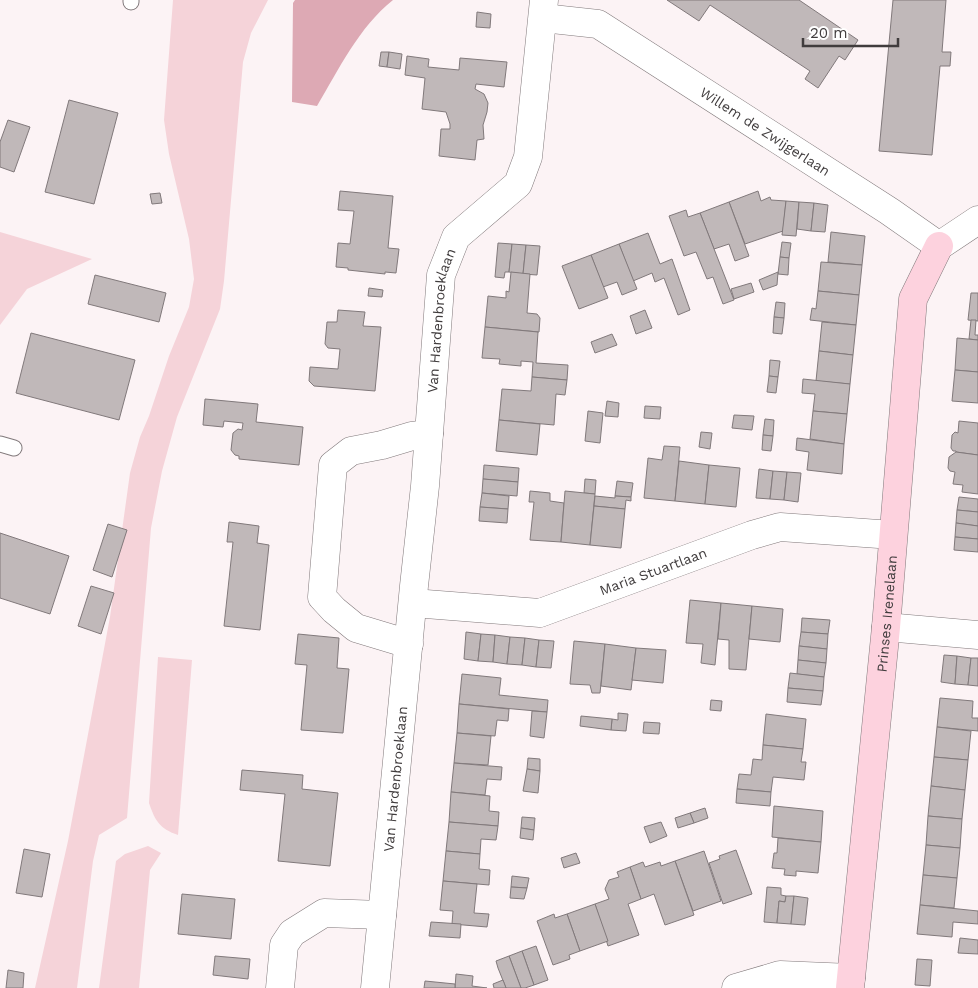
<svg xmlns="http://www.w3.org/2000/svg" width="978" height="988" font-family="'Work Sans',sans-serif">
<rect width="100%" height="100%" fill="#fcf3f5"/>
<g fill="#f5d3d9">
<polygon points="173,0 268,0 251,33 243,62 224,281 220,309 177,417 162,471 151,528 127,818 99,835 93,861 77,988 35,988 68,841 110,617 130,473 140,437 149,416 169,356 189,307 194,279 189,239 169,154 164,120"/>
<polygon points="0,232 92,259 27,289 0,325"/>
<path d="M 158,657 L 192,660 L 178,835 C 160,829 155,821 149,803 Z"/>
<polygon points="148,846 161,853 150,870 139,988 99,988 116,861 125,854"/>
</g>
<path fill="#dda9b4" d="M 295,0 L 393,0 C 359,27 339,69 317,106 L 292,102 L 293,3 Z"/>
<g fill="#c0b8b9" stroke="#81797b">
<polygon points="667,0 799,0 858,40 845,60 839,56 818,88 805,79 810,71 710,5 699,21"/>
<polygon points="893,0 946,0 942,52 951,52 950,66 940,66 932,155 879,151"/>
<polygon points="477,12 491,14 490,28 476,27"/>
<polygon points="381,52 389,52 387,67 379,66"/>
<polygon points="389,52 402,54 400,69 387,67"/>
<polygon points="407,56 429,59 428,67 459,70 460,58 507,62 504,87 476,84 475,89 484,94 488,103 487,112 483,125 484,139 477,140 475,160 439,156 441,129 450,129 450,124 446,112 422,109 425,78 405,75"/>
<polygon points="69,100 118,113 94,204 45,192"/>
<polygon points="8,120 30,127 14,172 0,167 0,142"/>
<polygon points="340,191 393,196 388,248 399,249 396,273 385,272 385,274 348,270 348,268 336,267 338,243 350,244 354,211 338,210"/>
<polygon points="758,191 761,201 770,197 771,200 786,201 783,231 745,244 729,202"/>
<polygon points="160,193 162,203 152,204 150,194"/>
<polygon points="786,201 799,202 796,236 782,235"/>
<polygon points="729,202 749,256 735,261 729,244 714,249 700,213"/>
<polygon points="799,202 814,203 811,231 797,229"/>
<polygon points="814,203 828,205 825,232 811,231"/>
<polygon points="686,210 688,217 700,213 734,300 723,304 713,277 707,279 696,252 684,256 669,216"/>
<polygon points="831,232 865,236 862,265 828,262"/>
<polygon points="648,233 660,264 672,259 690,310 678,315 664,278 655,282 652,273 633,281 619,244"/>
<polygon points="782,242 791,243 789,258 780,257"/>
<polygon points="498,243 512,244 509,272 505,272 504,278 495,277"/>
<polygon points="512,244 526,245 523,274 509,272"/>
<polygon points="619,244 637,289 622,295 617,282 603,287 591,255"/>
<polygon points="526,245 540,246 537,275 523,274"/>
<polygon points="591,255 608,298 579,309 562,266"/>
<polygon points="780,257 789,258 788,275 778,274"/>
<polygon points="821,262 862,265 859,295 818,291"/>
<polygon points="511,272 530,274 527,313 537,314 540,318 539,332 485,327 488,296 506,298 506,291 509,292"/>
<polygon points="778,272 777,285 763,290 759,280"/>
<polygon points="95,275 166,293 159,322 88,304"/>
<polygon points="751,283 754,292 734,299 731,289"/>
<polygon points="369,288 383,290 382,297 368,296"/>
<polygon points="818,291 859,295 856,325 810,320 812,308 816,309"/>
<polygon points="971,293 978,293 978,321 968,320"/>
<polygon points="776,302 785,303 784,318 774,317"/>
<polygon points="338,310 365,312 363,326 381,327 375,391 314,386 309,381 310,367 338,369 340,349 328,348 325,344 327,322 337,322"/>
<polygon points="645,310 652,328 636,334 630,316"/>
<polygon points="774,317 784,318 782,334 773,333"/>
<polygon points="971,320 976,320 975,335 978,335 978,340 969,339"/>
<polygon points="822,322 856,325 853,355 819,351"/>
<polygon points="485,327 538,332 536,363 568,365 567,380 532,377 533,362 521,361 521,366 499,364 500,359 482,358"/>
<polygon points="31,333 135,360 119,420 16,393"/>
<polygon points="612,334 617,345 595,353 591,342"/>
<polygon points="957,338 978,340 978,372 955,370"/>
<polygon points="819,351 853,355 850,384 816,381"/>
<polygon points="770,360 780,361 778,377 769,376"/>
<polygon points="955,370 978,372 978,403 952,401"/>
<polygon points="769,376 778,377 776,393 767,392"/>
<polygon points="532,377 567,380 565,395 556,394 554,425 499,420 502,389 531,391"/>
<polygon points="803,379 850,384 847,414 813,411 815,394 802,393"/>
<polygon points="205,399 258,404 256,422 303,427 299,465 239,459 239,456 235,455 231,450 233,433 238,429 242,430 243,423 224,421 223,427 203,425"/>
<polygon points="607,401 619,403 618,417 605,416"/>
<polygon points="645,406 661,407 660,419 644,418"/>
<polygon points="588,411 603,413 600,443 585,441"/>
<polygon points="813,411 847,414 844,444 810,439"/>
<polygon points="734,415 754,416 752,430 732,428"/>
<polygon points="765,419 774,420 773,436 763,435"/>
<polygon points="499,420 540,424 537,455 496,451"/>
<polygon points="959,421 978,423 978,455 956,452 956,451 953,451 951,448 952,435 955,432 958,433"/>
<polygon points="701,432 712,433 710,449 699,447"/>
<polygon points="763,435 773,436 771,451 762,450"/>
<polygon points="797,438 844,444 842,474 807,470 809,452 796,450"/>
<polygon points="664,446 680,447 675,501 644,498 648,458 662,460"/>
<polygon points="956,452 978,455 978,494 962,492 963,485 953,484 955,472 950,471 948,468 949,457"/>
<polygon points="679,461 709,465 705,504 675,501"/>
<polygon points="484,465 519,468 518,482 483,479"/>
<polygon points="709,465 740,468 736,507 705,504"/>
<polygon points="759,469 773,471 770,499 756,498"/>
<polygon points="773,471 787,472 784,500 770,499"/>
<polygon points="787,472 801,473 798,502 784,500"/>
<polygon points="483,479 518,482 517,496 482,493"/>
<polygon points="585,479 596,480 595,494 584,493"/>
<polygon points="617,481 633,483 631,497 615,496"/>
<polygon points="530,491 550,493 550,501 564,503 561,542 530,540 534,502 529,502"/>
<polygon points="565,491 595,494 590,545 561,542"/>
<polygon points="482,493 509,496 508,509 480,507"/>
<polygon points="595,496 615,498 615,496 631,497 631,501 626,500 625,509 594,506"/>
<polygon points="959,497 978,499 978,512 957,510"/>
<polygon points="594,506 625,509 621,548 590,545"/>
<polygon points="480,507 508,509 507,523 479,521"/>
<polygon points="957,510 978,512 978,526 956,523"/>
<polygon points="229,522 259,526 257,543 269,545 260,630 224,626 233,542 227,542"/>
<polygon points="956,523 978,526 978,539 955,537"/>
<polygon points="108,524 127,530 112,577 93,570"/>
<polygon points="0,533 69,556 50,614 0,598"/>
<polygon points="955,537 978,539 978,552 954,550"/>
<polygon points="91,586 114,593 101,634 78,626"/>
<polygon points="690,600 721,603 715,665 701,663 703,644 686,643"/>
<polygon points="721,603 752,606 746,670 729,669 729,640 718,639"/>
<polygon points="752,606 783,609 780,642 749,639"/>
<polygon points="802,618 830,620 828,634 801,632"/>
<polygon points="466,632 481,634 478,661 464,659"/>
<polygon points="801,632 828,634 827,649 799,646"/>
<polygon points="298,634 339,638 337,668 349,669 343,733 301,730 307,665 295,664"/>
<polygon points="481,634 495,635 493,662 478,661"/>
<polygon points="495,635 510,637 507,664 493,662"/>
<polygon points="510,637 525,638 522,665 507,664"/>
<polygon points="525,638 539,640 536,667 522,665"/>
<polygon points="539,640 554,641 551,668 536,667"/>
<polygon points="574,641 605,644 600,693 592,693 590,685 570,684"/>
<polygon points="605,644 636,648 631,690 601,686"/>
<polygon points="799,646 827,649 826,663 798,660"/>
<polygon points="636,648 666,650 663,683 632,680"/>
<polygon points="944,655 957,656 955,684 941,682"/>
<polygon points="957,656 971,658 968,685 955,684"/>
<polygon points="971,658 978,658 978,686 968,685"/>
<polygon points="798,660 826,663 824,677 797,674"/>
<polygon points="790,673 824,677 823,691 788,688"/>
<polygon points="462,674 501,678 499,695 548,700 547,712 459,704"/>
<polygon points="788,688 823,691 821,705 787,702"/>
<polygon points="940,698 973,701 972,718 978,718 978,731 937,727"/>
<polygon points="711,700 722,701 721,711 710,710"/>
<polygon points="459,704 509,709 508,721 497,720 495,736 457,733"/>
<polygon points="532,711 547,712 544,738 530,736"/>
<polygon points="618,713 628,714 626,731 611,730 612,719 618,720"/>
<polygon points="766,714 806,719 803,749 763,745"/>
<polygon points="581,716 612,719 611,730 580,726"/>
<polygon points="644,722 660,723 659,734 643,733"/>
<polygon points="937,727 971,731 968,760 934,757"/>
<polygon points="457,733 491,736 488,765 454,763"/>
<polygon points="763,745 803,749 801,762 806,762 804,780 773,777 771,792 737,789 739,774 751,775 753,759 762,760"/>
<polygon points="934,757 968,760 965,790 931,786"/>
<polygon points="528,758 540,759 540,771 527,769"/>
<polygon points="454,763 502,767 501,780 487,779 485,795 451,792"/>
<polygon points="527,769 540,771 538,793 523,791"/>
<polygon points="242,770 303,775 302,789 338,793 330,866 278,861 285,794 240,790"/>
<polygon points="931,786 965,790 962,819 928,816"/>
<polygon points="737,789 771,792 770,806 736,803"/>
<polygon points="451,792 490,796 489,811 499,812 498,826 449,822"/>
<polygon points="774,806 823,811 821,842 772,837"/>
<polygon points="705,808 708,818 694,823 690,813"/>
<polygon points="690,813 694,823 678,828 675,818"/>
<polygon points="928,816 962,819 960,848 926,845"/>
<polygon points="522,817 535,818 534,830 521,828"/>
<polygon points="449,822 498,826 496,840 481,839 480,854 446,851"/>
<polygon points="661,822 667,836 650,843 644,827"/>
<polygon points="521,828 534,830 533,840 520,838"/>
<polygon points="778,838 821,842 818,873 796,871 796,876 784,875 785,869 772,868 774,853 777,853"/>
<polygon points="926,845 960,848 957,878 923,875"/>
<polygon points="24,849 50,854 42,897 16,893"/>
<polygon points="736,850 752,894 723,904 709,863 720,859 719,856"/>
<polygon points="446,851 480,854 479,869 490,870 489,885 443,881"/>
<polygon points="704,851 721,901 693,911 675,861"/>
<polygon points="576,853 580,863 564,868 561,858"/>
<polygon points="675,861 694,915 665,925 654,894 641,899 630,867 643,862 645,867 660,862 661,866"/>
<polygon points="630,867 641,899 628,904 639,935 608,946 595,904 609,899 605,889 609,880 619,877 617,872"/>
<polygon points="923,875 957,878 954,908 920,905"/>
<polygon points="512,876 529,878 527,888 511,887"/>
<polygon points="443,881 477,884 474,913 489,914 487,927 452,924 453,911 440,910"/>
<polygon points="511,887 527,888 524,899 510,898"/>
<polygon points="767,887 781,888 781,895 786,896 785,902 779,901 777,923 764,922"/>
<polygon points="182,894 235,899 231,939 178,934"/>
<polygon points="786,896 794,896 791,924 777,923 779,901 785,902"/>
<polygon points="794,896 808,898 805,925 791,924"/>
<polygon points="595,904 608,941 580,951 567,914"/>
<polygon points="920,905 978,911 978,924 953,922 952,937 917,934"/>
<polygon points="554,914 555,918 567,914 580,951 569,955 570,959 553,965 537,921"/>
<polygon points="431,922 461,924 460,938 429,936"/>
<polygon points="960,938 978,940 978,954 958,953"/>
<polygon points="536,946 548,980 534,985 522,951"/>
<polygon points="522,951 534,985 525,988 521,988 509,956"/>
<polygon points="215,956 250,959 248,979 213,975"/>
<polygon points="509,956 521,988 506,988 498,968 496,961"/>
<polygon points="917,959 932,960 930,986 915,985"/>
<polygon points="8,970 24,973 23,988 6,988"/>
<polygon points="456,974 473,976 472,986 487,988 455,988"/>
<polygon points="503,980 506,988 494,988 493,984"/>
<polygon points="425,981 455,984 455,988 424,988"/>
</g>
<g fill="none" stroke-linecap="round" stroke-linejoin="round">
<g stroke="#81797b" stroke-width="17">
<g id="lane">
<polyline points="131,2 131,0"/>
<polyline points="0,444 14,448"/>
</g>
</g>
<g stroke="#81797b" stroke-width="29">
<g id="street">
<path id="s1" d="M 543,18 L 598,24 L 889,211 L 939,246 L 978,220"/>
<path id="s2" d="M 413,603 L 540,613 L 752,535 L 780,527 L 893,535"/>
<polyline points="886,627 978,635"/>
<polyline points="409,644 356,628 334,610 322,597 333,465 351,451 382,445 412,436 429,434"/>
<polyline points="280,988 284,945 292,933 324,913 382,915"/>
<path id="s3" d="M 375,988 L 414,586 L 425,486 L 441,275 L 456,237 L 518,184 L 528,157 L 544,0"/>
<polyline points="736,988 780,975 851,978"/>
</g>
</g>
<g stroke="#81797b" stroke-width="29">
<g id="secondary">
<path id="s4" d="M 850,988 L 886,627 L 913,299 L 939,246"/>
</g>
</g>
<use href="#lane" stroke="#fff" stroke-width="15"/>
<use href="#street" stroke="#fff" stroke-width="28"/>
<use href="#secondary" stroke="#fdd2de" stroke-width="28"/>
</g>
<g text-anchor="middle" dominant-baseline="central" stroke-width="5" stroke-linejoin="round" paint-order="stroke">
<g font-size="14" fill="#403c3d" stroke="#fff">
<text stroke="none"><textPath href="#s1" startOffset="254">Willem de Zwijgerlaan</textPath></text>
<text stroke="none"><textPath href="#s3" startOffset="671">Van Hardenbroeklaan</textPath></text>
<text stroke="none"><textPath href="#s2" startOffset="248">Maria Stuartlaan</textPath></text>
<text stroke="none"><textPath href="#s4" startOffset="376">Prinses Irenelaan</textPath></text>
<text stroke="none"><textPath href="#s3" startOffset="210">Van Hardenbroeklaan</textPath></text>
</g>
</g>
<path d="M803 38v8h95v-8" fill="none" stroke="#403c3d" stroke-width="2.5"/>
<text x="810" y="38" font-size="15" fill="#403c3d" stroke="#ffffff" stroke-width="4" paint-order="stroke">20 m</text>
</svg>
